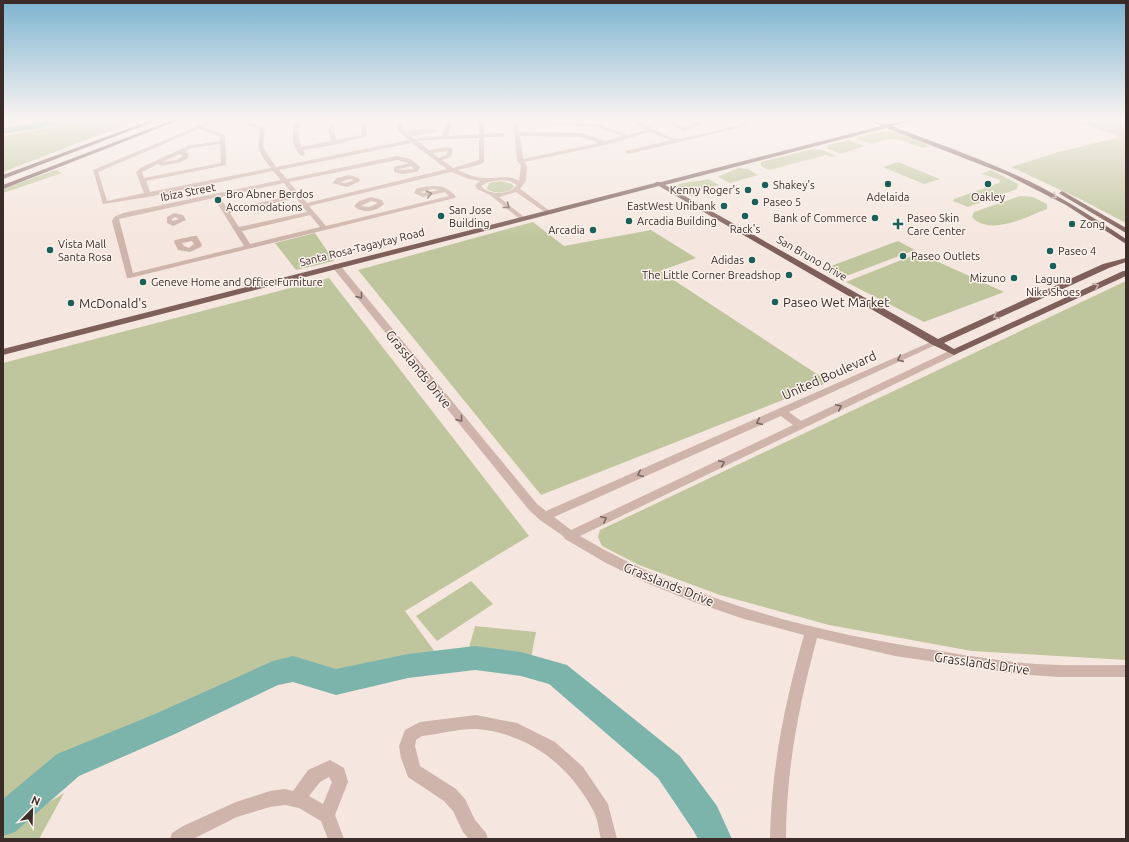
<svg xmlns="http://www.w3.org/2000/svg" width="1129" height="842" font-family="Ubuntu,sans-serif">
<rect width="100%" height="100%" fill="#f5e7df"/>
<g fill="#bfc69d">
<polygon points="96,119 140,119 3,172 3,136"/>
<polygon points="1067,119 1126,119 1126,223 1082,200 1011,167 1058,152 1117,138 1116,135"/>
<polygon points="433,127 437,132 412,136 407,131"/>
<polygon points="885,131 898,132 930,146 923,148 900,140 889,139 871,144 856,138"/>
<polygon points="849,140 864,146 841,154 827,148 828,145"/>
<polygon points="813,149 822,150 836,156 831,157 826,155 769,170 761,166 761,162"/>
<polygon points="898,162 940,179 924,184 883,167"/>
<polygon points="738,168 748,169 758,175 730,183 718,177"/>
<polygon points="55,170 62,173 3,193 3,189"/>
<polygon points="991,170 1018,184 1017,189 968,207 953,201 954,199 999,183 1000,180 982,174"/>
<path d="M 708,179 L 719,185 L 692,192 L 696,195 L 691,196 L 676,188 L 679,184 C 689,181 699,182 708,179 Z"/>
<path d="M 501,181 L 512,184 L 514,187 C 506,194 494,194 487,189 L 489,183 Z"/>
<path d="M 1020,196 L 1033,197 L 1047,204 L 1047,209 C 1028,216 990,237 972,217 L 974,212 Z"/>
<polygon points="533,222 564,246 651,230 696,258 660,271 829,382 541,495 358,270"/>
<polygon points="315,233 334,261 296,270 275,243"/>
<polygon points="898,241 915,250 841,278 823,269"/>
<polygon points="919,253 1004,292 924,322 846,282"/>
<polygon points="329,278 529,536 405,611 438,656 336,672 293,669 273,674 68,765 3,820 3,363"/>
<polygon points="1126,281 1126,660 972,651 829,625 720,595 639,565 602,546 598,537 600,530"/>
<polygon points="471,581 493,604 437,641 416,616"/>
<polygon points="475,626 536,632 531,658 468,651"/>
<polygon points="64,793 39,839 3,839 3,831"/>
</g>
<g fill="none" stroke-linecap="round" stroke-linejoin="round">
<g fill="#7cb4ac" fill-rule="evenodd">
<polygon points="61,119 84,119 79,122 3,134 3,128"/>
<polygon points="475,646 521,652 567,665 680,756 717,806 732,839 698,839 693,830 658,778 549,684 521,676 475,670 408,678 336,695 293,682 278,685 175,734 79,776 15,832 3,836 3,799 57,754 155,714 273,661 293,656 336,669 408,654"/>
</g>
<g fill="#ceb4aa" fill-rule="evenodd">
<path d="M 215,119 L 222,119 L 204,127 L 225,135 L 226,165 L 146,181 L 150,192 L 271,168 C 258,152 257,149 260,129 L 230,119 L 237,119 L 265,127 L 263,146 L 269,157 L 276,167 L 409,140 L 398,131 L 397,119 L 401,119 L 404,130 L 414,139 L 442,136 L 448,119 L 453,119 L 448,136 L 479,134 L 478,119 L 483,119 L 484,134 L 502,133 L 505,135 L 502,137 L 484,137 L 484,162 L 479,165 L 458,170 C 467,174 475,178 485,178 C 498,179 507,174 519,181 L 521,165 L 517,161 L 513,119 L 518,119 L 519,132 L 581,133 L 605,141 L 622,136 L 598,127 L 546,124 L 543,122 L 546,120 L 598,124 L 628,135 L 645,130 L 628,119 C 642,118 661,137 677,139 C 681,139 734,127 740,124 L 724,119 L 743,122 L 747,119 L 753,119 L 743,127 L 628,154 L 626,153 L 626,151 L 671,140 L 650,132 L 605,145 L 524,162 L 527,165 L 526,180 L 520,189 L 550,211 L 545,212 L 516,192 L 499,197 L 524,217 L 524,219 L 520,219 L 490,195 L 477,189 L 475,185 L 480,181 L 469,179 L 451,172 L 309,206 L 326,226 L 449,196 L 445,192 L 423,197 L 414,193 L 416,189 L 418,188 C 434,185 446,184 456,197 L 455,198 L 130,278 L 127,278 L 112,221 L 114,217 L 123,213 L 281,180 L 273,171 L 148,197 L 103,204 L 93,170 ZM 199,129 L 219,136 L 220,141 L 188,146 L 142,167 L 136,172 L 144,193 L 107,201 L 98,172 ZM 520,136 L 580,137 L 599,143 L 523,159 ZM 479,138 L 479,160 L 453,168 L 442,160 L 451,157 L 453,149 L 447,147 L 429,150 L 418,141 L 427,140 ZM 412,143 L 447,169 L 307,203 L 289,182 L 397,160 L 409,163 L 394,167 L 394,172 L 402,174 L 416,172 L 418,171 L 420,167 L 411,159 L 397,156 L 287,179 L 279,170 ZM 220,144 L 221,163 L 144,178 L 142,172 L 158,164 L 161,166 L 181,162 L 188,158 L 189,154 L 185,152 L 191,148 ZM 448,151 L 446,155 L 439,158 L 433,153 ZM 180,154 L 183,156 L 177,160 L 162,162 ZM 412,166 L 413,169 L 399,170 L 399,169 ZM 501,180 L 510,181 L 517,185 C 510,195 489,196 481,186 L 488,182 ZM 284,183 L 293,195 L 228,210 L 220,197 ZM 433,189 L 439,190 L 423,193 L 420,192 ZM 214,198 L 244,246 L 133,273 L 119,219 ZM 296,198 L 307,212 L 239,227 L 230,213 ZM 310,215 L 320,227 L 250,244 L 242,231 Z"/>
<path d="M 297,119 L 302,119 L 298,132 L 301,147 L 331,141 L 328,130 L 331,119 L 336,119 L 334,130 L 336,140 L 361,135 L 362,119 L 367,119 L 367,136 L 334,145 L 303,150 L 305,154 L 302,156 C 291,149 291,129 297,119 Z"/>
<polygon points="674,119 681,119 674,122 685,127 694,125 683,119 689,119 702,125 684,131 666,122"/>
<path d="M 349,175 L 359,178 L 360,181 L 347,187 L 332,183 L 337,178 ZM 349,179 L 354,180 L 346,183 L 340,182 Z"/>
<path d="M 371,197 L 382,200 L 384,204 C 376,212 362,214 354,206 L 359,201 ZM 371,201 L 378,203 L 369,207 L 361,206 Z"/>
<path d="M 174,213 L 183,215 L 186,220 L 173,226 L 167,223 L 167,217 ZM 175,217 L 179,219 L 172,221 L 172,219 Z"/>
<path d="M 194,236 L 197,236 L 202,245 L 201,247 L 190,252 L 178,250 L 174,242 L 175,240 ZM 192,241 L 194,244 L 189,248 L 184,246 L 182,243 Z"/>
<path d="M 333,264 L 339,264 L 537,504 L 546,511 L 933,341 L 936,340 L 940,343 L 789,412 L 801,421 L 951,350 L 957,350 L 958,352 L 957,354 L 580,536 C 690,601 814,632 940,651 C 972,656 1004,662 1036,664 C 1066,666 1096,665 1126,665 L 1126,677 L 1058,677 L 1017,674 L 895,656 L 817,638 C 799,705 786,770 786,839 L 770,839 C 771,769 785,702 804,635 L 744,619 L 694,602 L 649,584 L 606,563 L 565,539 L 563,536 L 540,520 L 529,510 L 333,268 ZM 781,416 L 793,425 L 571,530 L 554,517 Z"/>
<path d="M 476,715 L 517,723 L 555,742 L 583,767 L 608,804 L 617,839 L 601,839 C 599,831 598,820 594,812 C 570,766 530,734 477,729 C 463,728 438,734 422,736 L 416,740 L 415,746 L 420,766 L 456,789 L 465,799 L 475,820 L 486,833 L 488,839 L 469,839 L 463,832 L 453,811 L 444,801 L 408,777 L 401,758 L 399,746 L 405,730 L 420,722 Z"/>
<path d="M 330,760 L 344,768 L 348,782 L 335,815 L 344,839 L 328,839 L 321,821 L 299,808 L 285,805 L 270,807 L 237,817 L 193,839 L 170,839 L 172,833 L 183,826 L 236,802 L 270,791 L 285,789 L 293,791 L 308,770 ZM 329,777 L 332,782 L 323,804 L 309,796 L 320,782 Z"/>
</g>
<g fill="#7e5f5a" fill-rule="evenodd">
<polygon points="154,119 161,119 3,179 3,175"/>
<polygon points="175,119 182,119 3,189 3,185"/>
<path d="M 867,119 C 874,119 881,124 888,124 C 898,124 907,119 916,119 L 892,126 C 931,141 971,155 1009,172 C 1051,190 1088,214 1126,239 L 1126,244 L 1066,205 L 1005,174 L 886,128 L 665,185 L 938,339 L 1103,264 L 1126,258 L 1126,262 L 1109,268 L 944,343 L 954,349 L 1123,271 L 1126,271 L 1126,276 L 954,355 L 933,345 L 659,186 L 3,355 L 3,349 L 655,183 L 656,182 L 661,182 L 881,126 Z"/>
<polygon points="1062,191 1126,228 1126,233 1060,194 1059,193"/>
</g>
</g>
<defs><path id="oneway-chevron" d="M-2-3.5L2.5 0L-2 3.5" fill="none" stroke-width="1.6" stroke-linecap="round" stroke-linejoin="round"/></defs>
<g stroke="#7d6964">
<use href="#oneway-chevron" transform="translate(429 194) rotate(-11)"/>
<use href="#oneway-chevron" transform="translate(507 206) rotate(38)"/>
<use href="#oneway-chevron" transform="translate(360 296) rotate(51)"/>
<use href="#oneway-chevron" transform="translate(900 359) rotate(156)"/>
<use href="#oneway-chevron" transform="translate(839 407) rotate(-25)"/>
<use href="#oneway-chevron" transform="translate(460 419) rotate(51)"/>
<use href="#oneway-chevron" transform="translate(759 422) rotate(156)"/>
<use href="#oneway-chevron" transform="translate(722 463) rotate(-25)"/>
<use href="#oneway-chevron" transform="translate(640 474) rotate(156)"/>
<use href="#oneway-chevron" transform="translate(604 519) rotate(-25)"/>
</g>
<g stroke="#c3b0aa">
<use href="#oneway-chevron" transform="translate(1054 196) rotate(29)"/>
<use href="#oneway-chevron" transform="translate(1096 286) rotate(-24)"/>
<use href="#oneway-chevron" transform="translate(996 316) rotate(156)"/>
</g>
<linearGradient id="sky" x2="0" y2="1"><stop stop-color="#7db4d0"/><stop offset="0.5" stop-color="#faf4f1"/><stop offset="1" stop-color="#faf4f1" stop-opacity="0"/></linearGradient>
<rect width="1129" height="237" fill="url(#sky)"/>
<g fill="#1b6058" stroke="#fcf2ec" stroke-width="1.5">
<circle cx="888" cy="184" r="4"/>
<circle cx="988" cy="184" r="4"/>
<circle cx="765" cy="185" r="4"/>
<circle cx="748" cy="190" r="4"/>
<circle cx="218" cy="200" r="4"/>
<circle cx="755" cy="202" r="4"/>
<circle cx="724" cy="206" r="4"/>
<circle cx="441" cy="216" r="4"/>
<circle cx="745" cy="216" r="4"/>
<circle cx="875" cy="218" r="4"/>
<circle cx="629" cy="221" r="4"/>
<path d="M896 218h4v4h4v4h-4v4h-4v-4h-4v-4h4z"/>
<circle cx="1072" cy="224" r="4"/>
<circle cx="593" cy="230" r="4"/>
<circle cx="50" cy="250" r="4"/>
<circle cx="1050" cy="251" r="4"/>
<circle cx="903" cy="256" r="4"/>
<circle cx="752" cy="260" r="4"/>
<circle cx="1053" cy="266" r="4"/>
<circle cx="789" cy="275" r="4"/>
<circle cx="1014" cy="278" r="4"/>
<circle cx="143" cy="282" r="4"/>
<circle cx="775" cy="302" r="4"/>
<circle cx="71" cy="303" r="4"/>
</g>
<g text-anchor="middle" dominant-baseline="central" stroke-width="3" stroke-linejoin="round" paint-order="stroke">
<g font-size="11" fill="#3b2c2a" stroke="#fcf2ec" text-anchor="start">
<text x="773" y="185">Shakey's</text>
<text x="740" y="190" text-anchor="end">Kenny Roger's</text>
<text x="226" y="194">Bro Abner Berdos<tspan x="226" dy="13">Accomodations</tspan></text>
<text x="888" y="197" text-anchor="middle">Adelaida</text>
<text x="988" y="197" text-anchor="middle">Oakley</text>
<text x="763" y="202">Paseo 5</text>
<text x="716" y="206" text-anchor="end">EastWest Unibank</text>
<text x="449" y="210">San Jose<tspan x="449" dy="13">Building</tspan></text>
<text x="867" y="218" text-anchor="end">Bank of Commerce</text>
<text x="907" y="218">Paseo Skin<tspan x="907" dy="13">Care Center</tspan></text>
<text x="637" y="221">Arcadia Building</text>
<text x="1080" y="224">Zong</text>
<text x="745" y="229" text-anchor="middle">Rack's</text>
<text x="585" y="230" text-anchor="end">Arcadia</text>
<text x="58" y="244">Vista Mall<tspan x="58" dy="13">Santa Rosa</tspan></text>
<text x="1058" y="251">Paseo 4</text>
<text x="911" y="256">Paseo Outlets</text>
<text x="744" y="260" text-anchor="end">Adidas</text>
<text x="781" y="275" text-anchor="end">The Little Corner Breadshop</text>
<text x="1006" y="278" text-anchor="end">Mizuno</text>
<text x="1053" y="279" text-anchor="middle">Laguna<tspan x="1053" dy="13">Nike Shoes</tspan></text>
<text x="151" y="282">Geneve Home and Office Furniture</text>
</g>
<g font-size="11" fill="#3b2c2a" stroke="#fcf2ec">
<text transform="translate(188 192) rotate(-11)">Ibiza Street</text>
<text transform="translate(362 247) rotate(-14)">Santa Rosa-Tagaytay Road</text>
<text transform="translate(812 258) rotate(30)">San Bruno Drive</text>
</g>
<g font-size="13" fill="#3b2c2a" stroke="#fcf2ec" text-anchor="start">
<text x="783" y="302">Paseo Wet Market</text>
<text x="79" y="303">McDonald's</text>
</g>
<g font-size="13" fill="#3b2c2a" stroke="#fcf2ec">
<text transform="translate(419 369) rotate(51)">Grasslands Drive</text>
<text transform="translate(829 375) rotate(-24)">United Boulevard</text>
<text transform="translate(669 584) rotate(22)">Grasslands Drive</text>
<text transform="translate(982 663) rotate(8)">Grasslands Drive</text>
</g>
</g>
<rect width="1129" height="842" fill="none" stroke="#3b2c2a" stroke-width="8"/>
<g transform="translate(32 810) rotate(23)" stroke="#fcf2ec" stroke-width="3" paint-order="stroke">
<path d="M0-3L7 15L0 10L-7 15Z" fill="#3b2c2a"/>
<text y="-6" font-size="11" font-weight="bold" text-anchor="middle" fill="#3b2c2a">N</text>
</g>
</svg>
